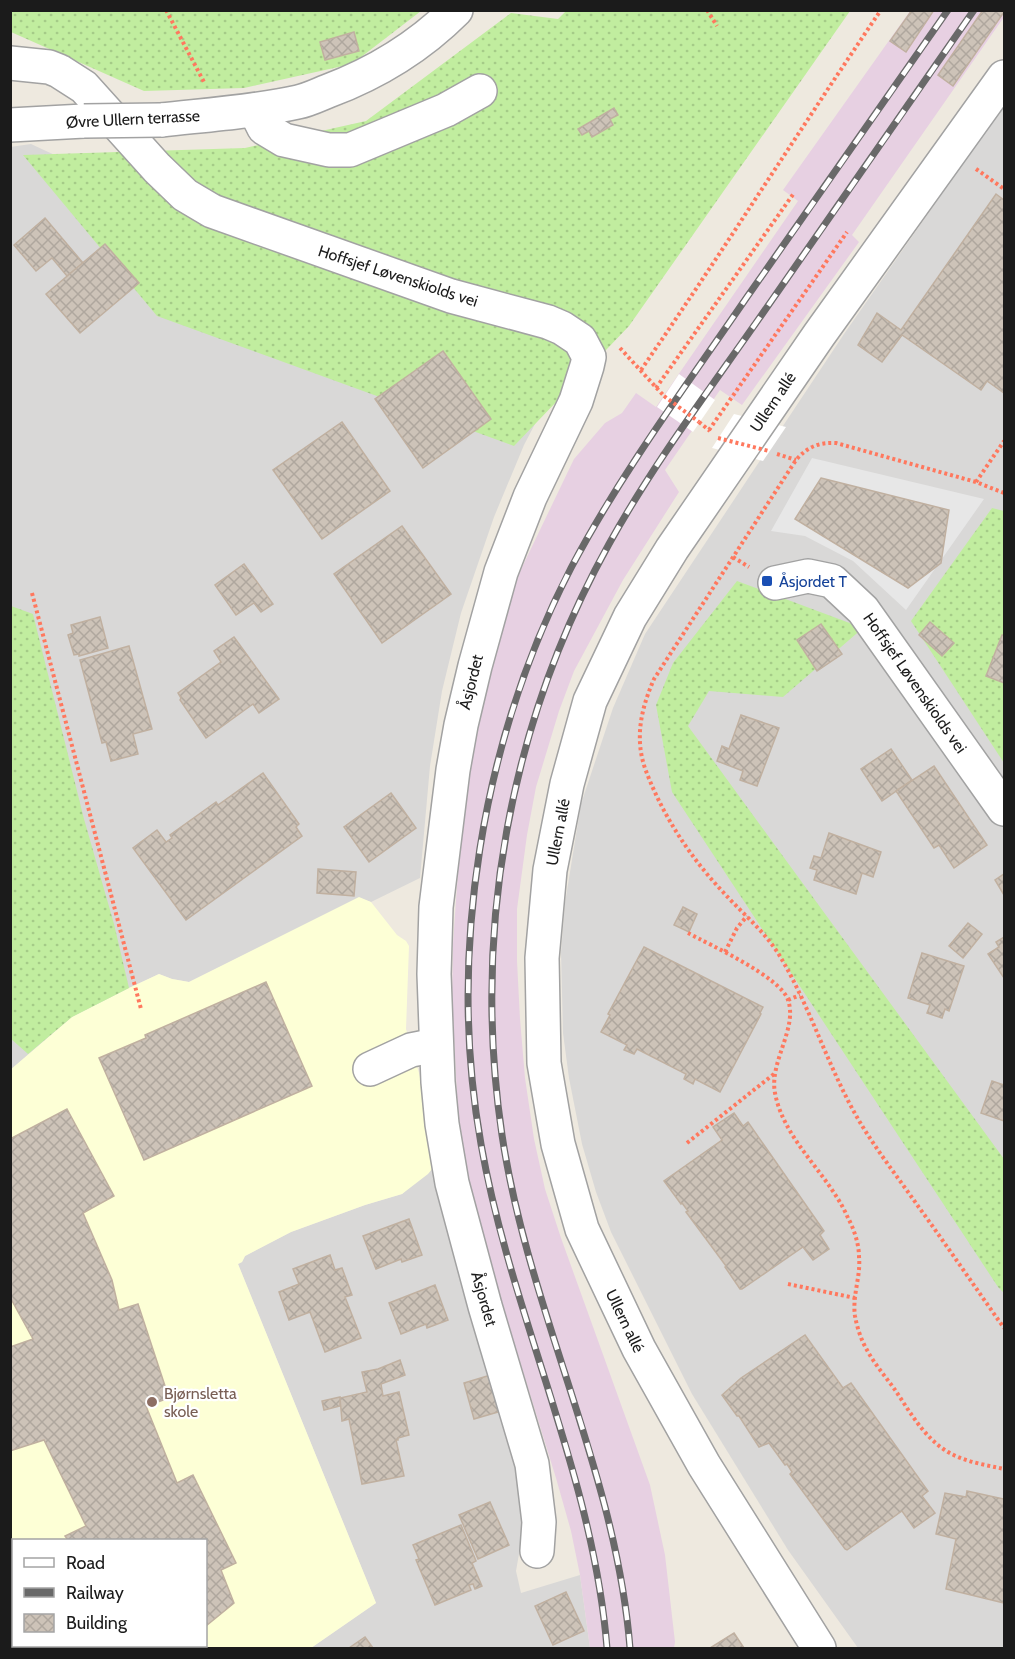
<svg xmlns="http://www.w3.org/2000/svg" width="1015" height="1659" font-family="Cabin,sans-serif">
<defs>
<pattern id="grass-dots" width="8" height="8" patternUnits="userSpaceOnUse" patternTransform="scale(1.5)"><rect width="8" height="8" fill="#c1ed9f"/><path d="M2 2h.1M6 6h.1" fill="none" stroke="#a5cb88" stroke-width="1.8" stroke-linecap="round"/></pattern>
<pattern id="building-cross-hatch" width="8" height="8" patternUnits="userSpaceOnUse" patternTransform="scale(1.5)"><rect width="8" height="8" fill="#cdc3b8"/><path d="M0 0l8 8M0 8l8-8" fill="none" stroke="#afa79e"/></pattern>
</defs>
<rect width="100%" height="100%" fill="#eee9df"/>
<g fill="#d9d8d7">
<polygon points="1004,105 1004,1648 858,1648 788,1550 692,1394 611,1232 596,1192 582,1144 569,1078 563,1033 561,952 565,903 581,804 613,708 645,634 844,334"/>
<polygon points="31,144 184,215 559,378 524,445 494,517 461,613 442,691 430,766 420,878 371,902 359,898 189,982 172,979 159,974 129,988 72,1017 11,1070 10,147"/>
<polygon points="437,1163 515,1424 526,1514 516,1571 521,1593 580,1575 590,1648 311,1648 376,1603 238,1264 242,1262 245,1256 291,1232 365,1205 402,1194"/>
</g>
<path fill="#fdffd6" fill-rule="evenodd" d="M 359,897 L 371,902 L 397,935 L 406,941 L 409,946 L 406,1029 L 419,1073 L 437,1163 L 428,1174 L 402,1194 L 365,1205 L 291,1232 L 245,1256 L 242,1262 L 238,1264 L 376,1603 L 311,1648 L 11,1648 L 10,1070 L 72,1017 L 129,988 L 159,974 L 172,979 L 189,982 ZM 14,1540 L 206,1540 L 206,1646 L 14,1646 Z"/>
<polygon fill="#e7d0e2" points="910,11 1004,11 1004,17 852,235 859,242 742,405 720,390 665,470 679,492 623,580 574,671 559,711 536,787 527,835 517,909 517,961 520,1019 525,1078 534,1139 545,1189 561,1238 650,1485 665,1555 675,1642 674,1648 590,1648 580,1575 571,1531 556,1478 512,1336 509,1335 471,1208 459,1132 452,1000 453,944 462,814 470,745 515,582 574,459 605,423 622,413 636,393 656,407 798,201 783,190"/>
<g fill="url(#grass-dots)">
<polygon points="567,10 850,11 629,326 514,446 157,316 23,155 245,148 366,121 511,13 558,19"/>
<polygon points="11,11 421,11 352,64 244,88 144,91 11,32"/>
<polygon points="992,508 1004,511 1004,763 911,621"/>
<polygon points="737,581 863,628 783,697 709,691 688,726 1004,1159 1004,1293 998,1287 672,792 656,705 673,663"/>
<polygon points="11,606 33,614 84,819 114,924 129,988 72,1017 28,1054 10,1038"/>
</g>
<polygon fill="#e7e7e7" points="812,458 984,499 906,610 853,561 805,536 771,531"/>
<g fill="#fff">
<polygon points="679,374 715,400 693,432 657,407"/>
<polygon points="734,414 786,427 763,461 712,448"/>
</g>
<g fill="url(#building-cross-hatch)" stroke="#c0b0a0" stroke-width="1.5">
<polygon points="912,10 934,10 906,52 890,41"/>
<polygon points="983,10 1004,10 1004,12 953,86 938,75"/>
<polygon points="354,32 359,51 325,60 320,42"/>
<polygon points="614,108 618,115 610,119 613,125 592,137 589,131 582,135 578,129"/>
<polygon points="996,194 1004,200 1004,393 987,381 981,390 902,335 882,362 858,345 877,313 901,330"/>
<polygon points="45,218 83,263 67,276 52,258 36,271 14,245"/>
<polygon points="105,244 139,283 80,333 46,294"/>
<polygon points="443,351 491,419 423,468 375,399"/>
<polygon points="342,422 390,491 322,539 273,470"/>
<polygon points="821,478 949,510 941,563 908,588 795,519"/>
<polygon points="402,526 451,594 382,643 334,574"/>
<polygon points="244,564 273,604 261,612 254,603 236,615 215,585"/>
<polygon points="100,617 108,648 79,656 79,654 74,655 68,635 73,633 71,625"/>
<polygon points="930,622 954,643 942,656 919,635"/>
<polygon points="821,624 842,654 817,671 797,640"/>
<polygon points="1002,635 1004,635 1004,683 986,676"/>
<polygon points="234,637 279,699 259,713 253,704 206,738 180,700 181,698 178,693 221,662 214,651"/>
<polygon points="129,646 152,729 133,734 138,754 111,761 106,742 102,743 80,660"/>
<polygon points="741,715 779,728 757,786 740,780 743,771 717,761 722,746 729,749"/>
<polygon points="891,749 912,780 882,801 861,769"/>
<polygon points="934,766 987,845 954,868 939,845 934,848 896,791"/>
<polygon points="263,773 299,824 296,827 302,836 186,920 133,848 157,830 166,842 172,838 170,835 216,802 218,805"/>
<polygon points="391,793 416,828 369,862 344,827"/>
<polygon points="829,833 881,852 873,877 862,873 856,894 814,880 817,870 810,868 814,856 821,858"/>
<polygon points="318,869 356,872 354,896 317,893"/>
<polygon points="1004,874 1004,895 995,880"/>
<polygon points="683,907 697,914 689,932 674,925"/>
<polygon points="968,923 982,934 963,958 949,946"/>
<polygon points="1004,937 1004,978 988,954 999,947 996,942"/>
<polygon points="644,947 763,1007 760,1013 761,1014 720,1092 695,1079 693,1084 684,1079 686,1074 637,1049 634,1054 624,1050 627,1045 601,1032 610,1015 608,1014"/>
<polygon points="922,953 964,966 949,1011 945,1009 942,1018 927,1013 930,1005 908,998"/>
<polygon points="266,982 312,1086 144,1160 99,1058 146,1038 145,1035"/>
<polygon points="992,1081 1004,1085 1004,1121 981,1113"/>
<polygon points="67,1109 114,1196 83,1213 112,1280 119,1310 138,1304 169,1398 146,1406 177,1483 193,1475 236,1563 221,1570 234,1603 206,1626 206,1540 68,1540 65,1536 86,1526 44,1440 10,1451 10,1347 33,1339 10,1297 10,1139"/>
<polygon points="734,1113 743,1126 748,1122 824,1231 820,1235 829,1249 813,1260 803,1247 742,1289 740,1289 725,1267 726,1266 686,1212 688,1211 682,1203 681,1204 664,1181 722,1140 713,1127"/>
<polygon points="409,1219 422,1255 402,1262 401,1259 376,1269 363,1236"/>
<polygon points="330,1255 335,1270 342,1268 352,1295 345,1297 361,1338 325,1352 310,1312 289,1320 279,1292 299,1284 293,1269"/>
<polygon points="435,1285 448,1320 427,1328 426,1324 401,1334 389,1303"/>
<polygon points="805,1335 843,1388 851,1383 928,1491 922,1496 935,1513 914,1528 902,1511 847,1550 845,1549 790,1474 792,1472 787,1464 785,1465 769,1443 759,1447 739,1416 737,1416 722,1395 741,1378"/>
<polygon points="400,1360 405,1375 381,1384 383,1396 399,1392 409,1435 398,1438 398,1440 396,1440 404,1476 362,1484 349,1419 342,1421 340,1398 367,1392 362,1372 378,1369"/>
<polygon points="494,1374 505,1410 474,1419 464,1383"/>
<polygon points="340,1397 340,1406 324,1410 322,1401"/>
<polygon points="967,1491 1004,1499 1004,1603 946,1589 956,1539 936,1534 945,1493 966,1497"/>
<polygon points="490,1502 509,1545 478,1559 459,1515"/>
<polygon points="461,1525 476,1561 472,1563 482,1586 475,1589 473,1584 469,1585 471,1590 435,1605 416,1560 419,1559 413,1545"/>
<polygon points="566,1592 584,1631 553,1645 535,1606"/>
<polygon points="734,1633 744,1648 710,1648"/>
<polygon points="365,1637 373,1648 349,1648"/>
</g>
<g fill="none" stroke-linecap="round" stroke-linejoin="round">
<g stroke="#a2a2a2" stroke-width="36">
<g id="minor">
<polyline points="10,63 49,67 59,71 84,87 157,168 185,195 212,211 451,296 548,322 562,328 580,340 589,357 587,366 576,401 530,497 501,572 475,666 461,725 453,770 436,907 434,974 438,1082 442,1124 452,1183 485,1306 532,1464 539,1522 537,1551"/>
<polyline points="255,110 264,128 284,140 329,150 350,150 446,110 480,91"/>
<path d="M 161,120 C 206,115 253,112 298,102 C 308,100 318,95 328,91 C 376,73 419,47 456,10"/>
<polyline points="10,125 84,121"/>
<polyline points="775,583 808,576 832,581 863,610 1004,809"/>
<polyline points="370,1069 411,1050 436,1045"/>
<polyline points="819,1648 704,1465 639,1349 582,1229 558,1144 544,1063 542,958 550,870 567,784 590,701 630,617 672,549 819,335 1004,77"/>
</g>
</g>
<g stroke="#ff785e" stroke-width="4" stroke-dasharray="3 3" stroke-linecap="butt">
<polyline points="166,10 205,84"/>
<polyline points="707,10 717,26"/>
<polyline points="976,169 1004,189"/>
<polyline points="620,348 664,396"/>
<path d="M 641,370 C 723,251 800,129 881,10"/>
<polyline points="656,388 794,193"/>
<polyline points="699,422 710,431"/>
<polyline points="709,430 847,232"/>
<polyline points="777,454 796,460"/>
<polyline points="976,482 1004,441"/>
<path d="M 1004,493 L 976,482 L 836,443 C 819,442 807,447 796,460 L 654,679 C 641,709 634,739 646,771 C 663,816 690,857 723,892 C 741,912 763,930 778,953 C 811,1007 828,1069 861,1124 C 878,1152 899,1179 918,1206 C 947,1246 975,1287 1004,1328"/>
<polyline points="733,557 749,567"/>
<polyline points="32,593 141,1009"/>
<path d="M 688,933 C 710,945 781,977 788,1000 C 798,1028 769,1062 775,1093 C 784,1141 829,1174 848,1218 C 854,1229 859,1244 859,1257 C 861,1276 852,1296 855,1316 C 857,1327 861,1340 867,1350 C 874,1363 884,1375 893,1387 C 909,1410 923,1437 948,1452 C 965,1462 986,1465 1004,1469"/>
<polyline points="725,952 737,928 747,916"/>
<polyline points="788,1000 800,995"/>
<polyline points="687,1143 774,1074"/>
<polyline points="788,1284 855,1298"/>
</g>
<use href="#minor" stroke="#fff" stroke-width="33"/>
<g stroke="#696969" stroke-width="7">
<g id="rail">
<path d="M 607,1648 C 593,1474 511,1315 481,1144 C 447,953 482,740 571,568 C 621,473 686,386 747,297 C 814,202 881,106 948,10"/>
<path d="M 630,1648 C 616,1471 528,1310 502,1135 C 472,932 509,724 609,544 C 652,466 707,393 758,320 C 830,217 902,114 974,10"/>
</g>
</g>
<use href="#rail" stroke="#fff" stroke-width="4.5" stroke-dasharray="14" stroke-linecap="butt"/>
<g stroke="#a2a2a2" stroke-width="36" stroke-linecap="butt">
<polyline id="minor-bridge" points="84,121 161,120"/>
</g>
<g stroke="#ff785e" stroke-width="4" stroke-dasharray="3 3" stroke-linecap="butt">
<polyline points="664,396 699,422"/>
<polyline points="718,438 769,451"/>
</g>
<use href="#minor-bridge" stroke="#fff" stroke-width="33"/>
</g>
<rect fill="#1a4fb4" stroke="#fff" stroke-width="2" x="761" y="575" width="12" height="12" rx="3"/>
<circle fill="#8d6e63" stroke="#fff" stroke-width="2" cx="152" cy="1402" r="6"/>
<g text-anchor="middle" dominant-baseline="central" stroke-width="4.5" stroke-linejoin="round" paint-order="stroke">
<g font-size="16" fill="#1b1b1b" stroke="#fff">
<text transform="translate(133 119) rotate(-3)">Øvre Ullern terrasse</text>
<text transform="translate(398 276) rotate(18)">Hoffsjef Løvenskiolds vei</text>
<text transform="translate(773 402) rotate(-56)">Ullern allé</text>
<text transform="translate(471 682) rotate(-76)">Åsjordet</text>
<text transform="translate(915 683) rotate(55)">Hoffsjef Løvenskiolds vei</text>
<text transform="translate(558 832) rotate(-79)">Ullern allé</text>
<text transform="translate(484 1299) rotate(74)">Åsjordet</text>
<text transform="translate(625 1321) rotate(64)">Ullern allé</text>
</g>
<g font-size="16" fill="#164399" stroke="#fff" text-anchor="start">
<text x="779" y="581">Åsjordet T</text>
</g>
<g font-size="16" fill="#785e54" stroke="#fff" text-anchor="start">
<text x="164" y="1393">Bjørnsletta<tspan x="164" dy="18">skole</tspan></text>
</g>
</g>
<rect width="1015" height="1659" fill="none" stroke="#1b1b1b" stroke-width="24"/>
<rect x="12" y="1539" width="195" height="108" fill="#ffffff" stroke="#a4a4a4" stroke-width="1.5"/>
<rect x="24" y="1558" width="30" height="9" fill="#ffffff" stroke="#a4a4a4" stroke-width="1.5"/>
<text x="66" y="1569" font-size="18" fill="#1b1b1b">Road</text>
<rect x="24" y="1588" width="30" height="9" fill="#696969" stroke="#a4a4a4" stroke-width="1.5"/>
<text x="66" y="1599" font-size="18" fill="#1b1b1b">Railway</text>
<rect x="24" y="1614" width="30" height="18" fill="url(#building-cross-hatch)" stroke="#a4a4a4" stroke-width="1.5"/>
<text x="66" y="1629" font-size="18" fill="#1b1b1b">Building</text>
</svg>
